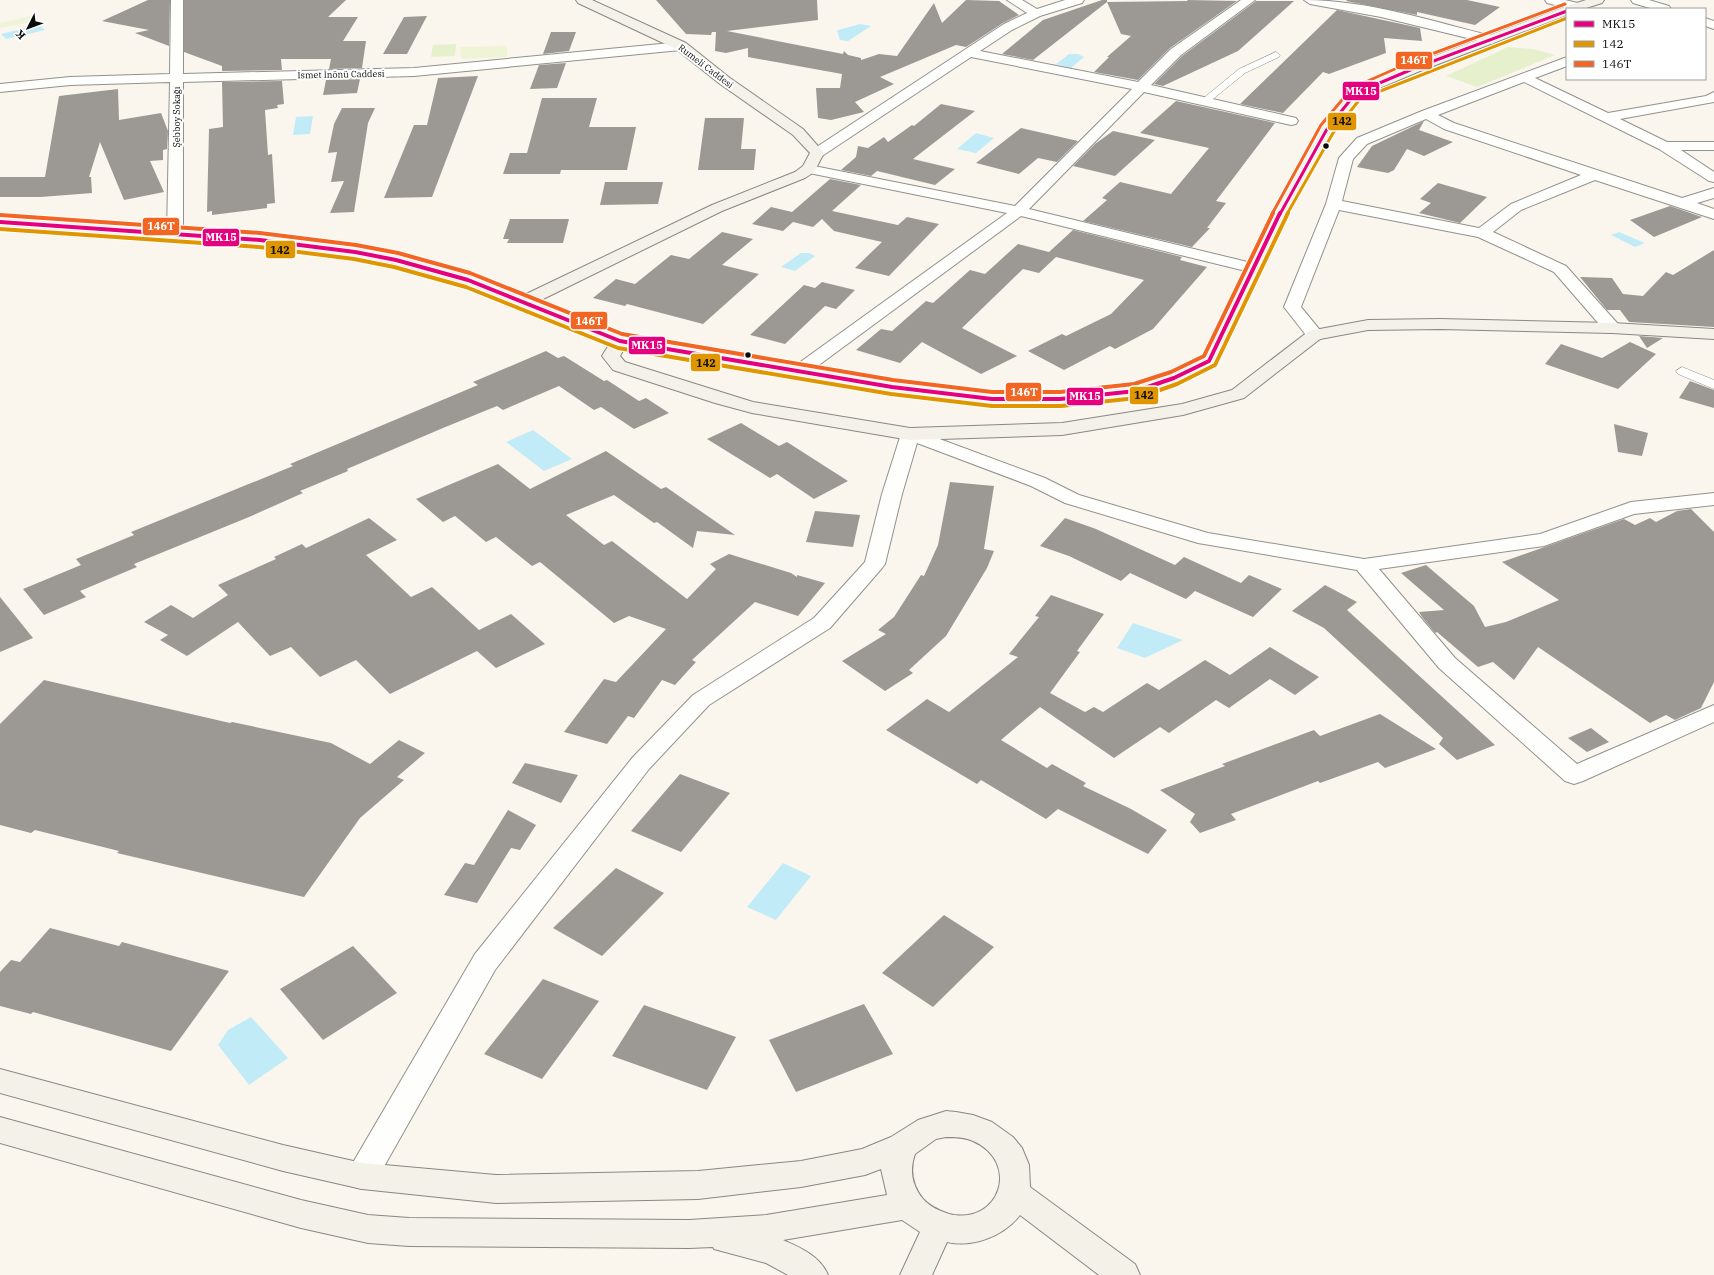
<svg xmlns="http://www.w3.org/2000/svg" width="1714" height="1275" font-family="'IBM Plex Serif',serif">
<rect width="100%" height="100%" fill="#faf6ee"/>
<g fill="#e7f0cc">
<polygon points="456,44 455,56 431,57 433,45"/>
<polygon points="1508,47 1533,49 1555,55 1477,87 1446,76"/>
</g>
<g fill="#f0f4d6">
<polygon points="31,16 37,21 0,28 0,23"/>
<polygon points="507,46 507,57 461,59 460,47"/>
</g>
<g fill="#c1ecf7">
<polygon points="860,24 871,26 848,41 840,40 837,31 838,30"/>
<polygon points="39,25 45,30 6,39 1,34"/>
<polygon points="1069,54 1078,54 1084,57 1071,68 1056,64"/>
<polygon points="313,116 310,134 293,135 296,117"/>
<polygon points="976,133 994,138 976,153 957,149"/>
<polygon points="1619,232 1645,243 1635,247 1611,235"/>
<polygon points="801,253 809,253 815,256 795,271 781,267"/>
<polygon points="533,430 572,459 544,471 506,442"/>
<polygon points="1133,623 1183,640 1145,658 1117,648"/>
<polygon points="783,863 811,876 776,920 747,907"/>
<polygon points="251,1017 288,1058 249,1085 218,1045 228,1030"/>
</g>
<g fill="#9c9995">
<polygon points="148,0 170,0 169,46 135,33 149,30 102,21"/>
<polygon points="184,0 346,0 328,17 358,17 343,41 366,41 362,68 329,69 331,59 281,59 282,70 222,71 222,66 184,52"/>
<polygon points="656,0 817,0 818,20 727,31 843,54 844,51 848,55 861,58 861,60 879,54 897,56 934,3 942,23 966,0 999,1 1019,15 1003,23 966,47 956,45 880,77 894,84 855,102 864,112 831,120 818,118 816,88 840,88 842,74 748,57 748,48 726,53 715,51 716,32 712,32 711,35 686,34"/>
<polygon points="1102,0 1107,0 1107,2 1188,1 1187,0 1237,1 1170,48 1138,80 1094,72 1109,57 1107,57 1131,36 1121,34 1107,2 1033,60 1002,54 1043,20"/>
<polygon points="1347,0 1467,0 1500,7 1475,25 1417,12 1417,15 1346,1"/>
<polygon points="1256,1 1294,1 1238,51 1163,86 1154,84 1182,56"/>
<polygon points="1337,10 1420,28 1422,41 1384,38 1386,53 1329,74 1323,72 1283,113 1240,104"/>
<polygon points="427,16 407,54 383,54 404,17"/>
<polygon points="551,32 576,32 569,51 543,54"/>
<polygon points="566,63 557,88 530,89 539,65"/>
<polygon points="478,76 432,197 384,198 414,125 427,125 438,78"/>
<polygon points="360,79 357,93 323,95 326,80"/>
<polygon points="282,81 284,104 277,105 278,108 265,110 268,155 272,154 275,203 267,204 267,208 212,215 212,211 207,212 209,129 223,127 222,82"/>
<polygon points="118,89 119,120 161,113 168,131 167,149 163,150 163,160 150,161 164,192 124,200 100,142 89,177 91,177 92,193 41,197 0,197 0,177 45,177 59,96"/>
<polygon points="542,98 597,98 589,127 636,127 627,170 561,170 560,174 503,174 510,153 527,153"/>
<polygon points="1176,101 1275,123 1216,201 1226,203 1207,228 1210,228 1192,247 1083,221 1107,200 1102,198 1120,182 1171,194 1209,148 1140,133"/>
<polygon points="941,104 975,111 913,159 955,169 935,185 877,171 871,176 841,170 856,157 858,146 868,148 884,137 888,142 912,125 914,126"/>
<polygon points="342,108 375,108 368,123 354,212 330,213 344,181 331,182 337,152 328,153 334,124"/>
<polygon points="705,118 744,118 741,149 756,149 754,170 698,170"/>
<polygon points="1424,121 1419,130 1453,142 1424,156 1407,149 1394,170 1388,173 1357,167 1372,146"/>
<polygon points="1021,128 1078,141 1057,162 1038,158 1019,174 976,163"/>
<polygon points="1113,131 1155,140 1115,176 1073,166 1095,144"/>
<polygon points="830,179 861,185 832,211 898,225 907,217 939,224 889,276 855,268 882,242 834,231 822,219 813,227 793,222 783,231 752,224 771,207 792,212"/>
<polygon points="605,182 663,182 658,204 600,205"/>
<polygon points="1438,183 1487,197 1460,223 1419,213 1431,203 1420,199"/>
<polygon points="1670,206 1702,217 1654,237 1630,220"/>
<polygon points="510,219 569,219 563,243 507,243 509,239 503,239"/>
<polygon points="1073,230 1182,257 1180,260 1207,267 1153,329 1115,349 1110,346 1064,370 1028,351 1062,334 1066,336 1111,314 1144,280 1056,257 1039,273 1023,269 962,328 1017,356 981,374 922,342 900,363 856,350 881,329 892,331 926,301 933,303 970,270 985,274 1018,244 1049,252"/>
<polygon points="722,232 753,239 722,265 759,274 703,324 627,304 625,306 593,298 616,279 635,284 671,255 689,259"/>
<polygon points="1714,250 1714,327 1629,322 1620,310 1607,310 1580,277 1612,278 1623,294 1643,296 1666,272 1673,275"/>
<polygon points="822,282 855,290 836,309 825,306 785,344 750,335 804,285 815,288"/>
<polygon points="1639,336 1663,338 1647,348"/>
<polygon points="1630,342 1656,354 1618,389 1545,364 1561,344 1602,358"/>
<polygon points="546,351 558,358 564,356 604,381 607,380 639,401 646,398 669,413 634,429 601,407 594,410 559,386 503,410 497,406 443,428 347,469 348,471 300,491 303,493 249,517 134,564 137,567 80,591 86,597 44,615 23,589 81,565 76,559 134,535 131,532 293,466 290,464 478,385 473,382"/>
<polygon points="1690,381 1714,390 1714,408 1679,398"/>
<polygon points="741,423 779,446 787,442 848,481 814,499 777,474 770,478 707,439"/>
<polygon points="1614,424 1648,433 1642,456 1618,452"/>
<polygon points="606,451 661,489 666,487 735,535 697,531 693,548 657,522 654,523 614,495 566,515 604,545 612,541 687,599 716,569 710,564 729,554 791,573 797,577 797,575 825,583 798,616 755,602 692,660 696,662 675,685 662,680 634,718 628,716 607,744 564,732 604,679 616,682 666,629 629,616 614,623 540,562 532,566 496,537 486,542 455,516 443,522 416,499 498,464 530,489"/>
<polygon points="950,482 994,486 984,549 994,551 987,568 946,636 909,670 913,673 885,691 842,661 886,634 878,630 894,617 921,575 924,576 938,545"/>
<polygon points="1691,509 1714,532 1714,682 1701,708 1675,720 1666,715 1650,723 1538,647 1514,680 1493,662 1478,667 1437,632 1435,633 1422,617 1419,612 1444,610 1401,573 1426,565 1474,606 1485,627 1506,622 1559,600 1502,562 1624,519 1635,525 1650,518 1656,522 1677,511"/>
<polygon points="815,511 860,515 853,547 806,542"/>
<polygon points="369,518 397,540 366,555 411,597 432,587 479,630 511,614 545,644 496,668 477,651 390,694 356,660 320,677 291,647 270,656 238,622 187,656 160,640 168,635 144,622 171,605 193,618 228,595 218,585 276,559 274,557 302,544 306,548"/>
<polygon points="1065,518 1096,529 1175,565 1184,557 1241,583 1249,575 1282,589 1253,617 1195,591 1186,599 1130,573 1121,581 1069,556 1040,546"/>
<polygon points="1325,585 1357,602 1347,610 1495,745 1457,760 1439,744 1443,738 1324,628 1292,611"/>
<polygon points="1051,595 1104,614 1077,651 1080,652 1050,693 1085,712 1094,707 1103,712 1147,683 1159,690 1205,660 1230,675 1270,647 1319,677 1295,695 1270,679 1229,708 1216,700 1169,733 1160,727 1114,758 1040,707 1001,740 1047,768 1052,764 1086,783 1083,786 1131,809 1167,830 1148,854 1058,809 1046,819 981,780 977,784 886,730 927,699 949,712 1018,657 1009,654 1039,617 1035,616"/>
<polygon points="0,597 33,638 0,652"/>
<polygon points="44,680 230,723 232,722 331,743 370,764 399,740 425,753 397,777 404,780 360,818 304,897 117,853 119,851 35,830 31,833 0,825 0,724"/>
<polygon points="1380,714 1436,749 1385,768 1378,762 1320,783 1318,781 1231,814 1236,820 1200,833 1190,822 1195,814 1160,790 1225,766 1222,764 1314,730 1320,736"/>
<polygon points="1591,728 1609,742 1587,752 1568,738"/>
<polygon points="525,763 578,775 561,803 512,783"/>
<polygon points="680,774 730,793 681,852 631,831"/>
<polygon points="508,810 536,825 520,850 511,848 477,903 444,895 465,863 474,865"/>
<polygon points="616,868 664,893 602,956 553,928"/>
<polygon points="944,915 994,947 933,1007 882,973"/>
<polygon points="50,928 119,946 122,942 229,971 171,1051 33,1012 31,1014 0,1006 0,972 11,960 20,962"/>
<polygon points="353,946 397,993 323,1040 280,989"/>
<polygon points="543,979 599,1001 542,1079 484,1054"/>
<polygon points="864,1004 893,1054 796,1092 769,1040"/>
<polygon points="644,1005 736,1037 707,1090 612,1056"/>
</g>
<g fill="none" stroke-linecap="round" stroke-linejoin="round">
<g stroke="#93918d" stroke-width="1">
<g id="lane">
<polygon points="1276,52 1280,55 1279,57 1245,73 1208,103 1205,104 1200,101 1239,69"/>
<polygon points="1682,367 1714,380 1714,389 1678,374 1676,371"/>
</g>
</g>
<g stroke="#93918d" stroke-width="2">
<g id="street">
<polygon points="171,0 183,0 183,74 414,68 681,42 687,46 681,50 414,76 183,82 183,233 181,236 169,236 167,233 170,82 70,85 0,92 0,84 70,77 170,74"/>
<polygon points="1007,0 1022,0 1037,9 1065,0 1084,0 1082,3 1040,16 1012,30 980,51 1138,82 1171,49 1241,0 1255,0 1181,55 1151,85 1296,118 1298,121 1296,124 1291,125 1144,92 1029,209 1260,265 1262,268 1260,271 1254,273 1021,216 804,376 798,377 792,376 789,372 792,368 1007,213 809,173 804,172 802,169 804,166 809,165 1015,206 1132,89 971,57 822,156 812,156 810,153 812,150 1004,24 1027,13"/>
<path d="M 1304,0 C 1369,0 1434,22 1496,37 L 1498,40 L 1492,44 L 1381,17 L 1310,4 Z"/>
<polygon points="1545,0 1565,0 1582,4 1584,7 1583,9 1571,9 1547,3"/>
<polygon points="1631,0 1649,0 1669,6 1671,9 1653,9 1633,3"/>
<polygon points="1705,18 1714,21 1714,29 1705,26"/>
<path d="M 1567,57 L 1567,66 L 1535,78 L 1608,113 L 1706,96 L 1714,92 L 1714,102 L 1620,119 L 1667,142 L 1714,142 L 1714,150 L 1681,150 L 1714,172 L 1714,182 L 1709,181 L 1659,149 L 1524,82 L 1438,115 L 1454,123 L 1682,198 L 1714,188 L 1714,198 L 1697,203 L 1714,209 L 1714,219 L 1595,180 L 1521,210 L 1493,232 L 1566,266 L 1618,324 L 1621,328 L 1618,332 L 1612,333 L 1606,332 L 1554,272 L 1478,237 L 1339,210 L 1301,307 L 1324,335 L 1321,339 L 1315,340 L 1309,339 L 1284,307 L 1326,204 L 1339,158 L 1357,138 L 1422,111 ZM 1426,119 L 1444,129 L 1581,175 L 1511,204 L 1479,228 L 1342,201 L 1353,159 L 1367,144 Z"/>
<polygon points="910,428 1045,478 1079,495 1208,533 1364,559 1540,534 1631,502 1714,493 1714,505 1634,514 1544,546 1379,569 1455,658 1577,764 1714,705 1714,722 1583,781 1574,784 1565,781 1439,668 1357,570 1198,543 1065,503 1031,486 917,443 902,494 885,564 882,568 830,628 709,705 649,769 495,970 373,1186 362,1189 351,1186 347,1176 351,1166 475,954 633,757 693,695 814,618 865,562 882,494 901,434 903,430"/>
</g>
</g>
<g stroke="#898784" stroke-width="2">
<g id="secondary">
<polygon points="576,0 592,0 686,43 730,78 803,129 824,153 814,172 805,178 722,211 537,302 624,336 892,382 992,394 1060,394 1133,386 1168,374 1202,358 1270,217 1320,129 1351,90 1410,65 1567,6 1586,0 1604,0 1602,3 1583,9 1567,9 1567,15 1420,71 1361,96 1333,130 1286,217 1218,361 1215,365 1180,382 1136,396 1060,404 992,404 892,392 625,347 620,356 625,362 753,402 910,428 1062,423 1182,404 1232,390 1309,331 1368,320 1440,319 1612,323 1714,329 1714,339 1612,333 1440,329 1368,330 1320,339 1244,398 1183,415 1062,435 910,440 752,413 715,403 613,370 602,356 610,343 462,283 394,264 355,257 260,245 0,227 0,217 260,235 355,247 396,255 474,277 522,296 712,205 795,172 803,166 810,153 793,135 720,84 676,49 578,3"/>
<path d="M 0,1069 L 283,1145 L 362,1163 L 496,1175 L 698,1171 L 801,1161 L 862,1149 L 891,1137 L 918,1120 L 946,1111 L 956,1112 L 973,1115 L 992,1122 L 1013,1137 L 1022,1148 L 1029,1165 L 1030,1187 L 1135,1264 L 1140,1275 L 1099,1275 L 1020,1215 C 1004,1236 973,1248 947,1242 L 932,1275 L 900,1275 L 920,1232 L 902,1220 L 783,1240 C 801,1248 820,1256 828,1275 L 788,1275 L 766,1263 L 714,1249 L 713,1247 L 689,1248 L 409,1246 L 368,1243 L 301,1228 L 0,1143 L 0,1117 L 301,1200 L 368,1215 L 409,1218 L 689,1220 L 766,1215 L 887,1195 L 881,1169 L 865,1175 L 801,1187 L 698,1199 L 496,1203 L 362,1189 L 283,1171 L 0,1093 ZM 946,1137 C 955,1137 965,1137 973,1141 C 1021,1162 1000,1226 949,1214 C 940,1211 930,1207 923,1199 C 912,1185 909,1171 915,1154 L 936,1139 Z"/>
</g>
</g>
<use href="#lane" fill="#fefefc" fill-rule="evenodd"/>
<use href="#street" fill="#fefefc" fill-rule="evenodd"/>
<use href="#secondary" fill="#f4f1e8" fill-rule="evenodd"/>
<g stroke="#fff" stroke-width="5">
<polyline id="bus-1-far1" points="1280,214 1327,129 1356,93 1415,68 1567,11"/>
</g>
<g stroke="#fff" stroke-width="6">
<polyline id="bus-1" points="0,222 260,240 355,252 396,260 468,280 620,341 892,387 992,399 1060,399 1136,391 1174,378 1209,361 1280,213"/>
</g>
<g stroke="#fff" stroke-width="5">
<polyline id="bus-2-far1" points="1287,214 1333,133 1360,99 1567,18"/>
</g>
<g stroke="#fff" stroke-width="6">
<polyline id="bus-2" points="0,229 259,247 354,259 394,267 466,287 618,348 891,394 992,406 1061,406 1137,398 1177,384 1215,365 1288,213"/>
</g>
<g stroke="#fff" stroke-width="5">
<polyline id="bus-3-far1" points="1272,214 1321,125 1352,88 1413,61 1565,4"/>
</g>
<g stroke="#fff" stroke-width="6">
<polyline id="bus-3" points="0,215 260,233 356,245 398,253 470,273 622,334 893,380 992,392 1060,392 1134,384 1171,372 1204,356 1273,213"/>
</g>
<use href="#bus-1-far1" stroke="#e5007d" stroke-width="3"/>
<use href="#bus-1" stroke="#e5007d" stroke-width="4"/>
<use href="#bus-2-far1" stroke="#df9601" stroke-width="3"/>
<use href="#bus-2" stroke="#df9601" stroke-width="4"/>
<use href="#bus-3-far1" stroke="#f26522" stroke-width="3"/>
<use href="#bus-3" stroke="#f26522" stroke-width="4"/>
</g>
<g fill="#0b0b0b" stroke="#fff" stroke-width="1.5">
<circle cx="1326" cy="146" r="3.5"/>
<circle cx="748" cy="355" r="3.5"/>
</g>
<g text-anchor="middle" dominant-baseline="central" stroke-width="4" stroke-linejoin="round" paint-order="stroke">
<g font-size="9" fill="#0b0b0b" stroke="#fff">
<text transform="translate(706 66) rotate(37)">Rumeli Caddesi</text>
<text transform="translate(341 74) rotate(-1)">İsmet İnönü Caddesi</text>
<text transform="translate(176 117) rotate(-90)">Şebboy Sokağı</text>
</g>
</g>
<g stroke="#fff" stroke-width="1.5">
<rect x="1395" y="51" width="38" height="19" rx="4" fill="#f26522"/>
<rect x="1342" y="81" width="38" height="20" rx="4" fill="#e5007d"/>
<rect x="1327" y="112" width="30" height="19" rx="4" fill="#df9601"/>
<rect x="142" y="217" width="38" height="19" rx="4" fill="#f26522"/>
<rect x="202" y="228" width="38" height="19" rx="4" fill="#e5007d"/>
<rect x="265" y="240" width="31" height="19" rx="4" fill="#df9601"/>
<rect x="570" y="311" width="38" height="19" rx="4" fill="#f26522"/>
<rect x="628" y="336" width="38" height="19" rx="4" fill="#e5007d"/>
<rect x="690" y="353" width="31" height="19" rx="4" fill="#df9601"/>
<rect x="1005" y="382" width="37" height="20" rx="4" fill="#f26522"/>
<rect x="1129" y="386" width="30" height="19" rx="4" fill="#df9601"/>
<rect x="1066" y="387" width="38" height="19" rx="4" fill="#e5007d"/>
</g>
<g font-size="11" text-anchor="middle" font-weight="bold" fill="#fff">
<text x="1414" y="64">146T</text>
<text x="1361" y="95">MK15</text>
<text x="161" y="230">146T</text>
<text x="221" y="241">MK15</text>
<text x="589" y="325">146T</text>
<text x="647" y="349">MK15</text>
<text x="1024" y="396">146T</text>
<text x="1085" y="400">MK15</text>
</g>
<g font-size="11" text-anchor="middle" font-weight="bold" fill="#111">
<text x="1342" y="125">142</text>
<text x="280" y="254">142</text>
<text x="706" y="367">142</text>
<text x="1144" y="399">142</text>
</g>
<rect x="1566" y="8" width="140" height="72" fill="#ffffff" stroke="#9d9d9d"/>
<rect x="1574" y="21" width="20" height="6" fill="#e5007d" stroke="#9d9d9d"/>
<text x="1602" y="28" font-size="12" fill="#0b0b0b">MK15</text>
<rect x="1574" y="41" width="20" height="6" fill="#df9601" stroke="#9d9d9d"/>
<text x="1602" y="48" font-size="12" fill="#0b0b0b">142</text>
<rect x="1574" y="61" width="20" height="6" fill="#f26522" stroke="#9d9d9d"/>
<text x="1602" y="68" font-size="12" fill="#0b0b0b">146T</text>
<g transform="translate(28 28) rotate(228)" stroke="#ffffff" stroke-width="3" paint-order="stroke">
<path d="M0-3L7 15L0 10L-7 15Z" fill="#0b0b0b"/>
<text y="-6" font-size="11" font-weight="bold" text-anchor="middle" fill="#0b0b0b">K</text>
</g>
</svg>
